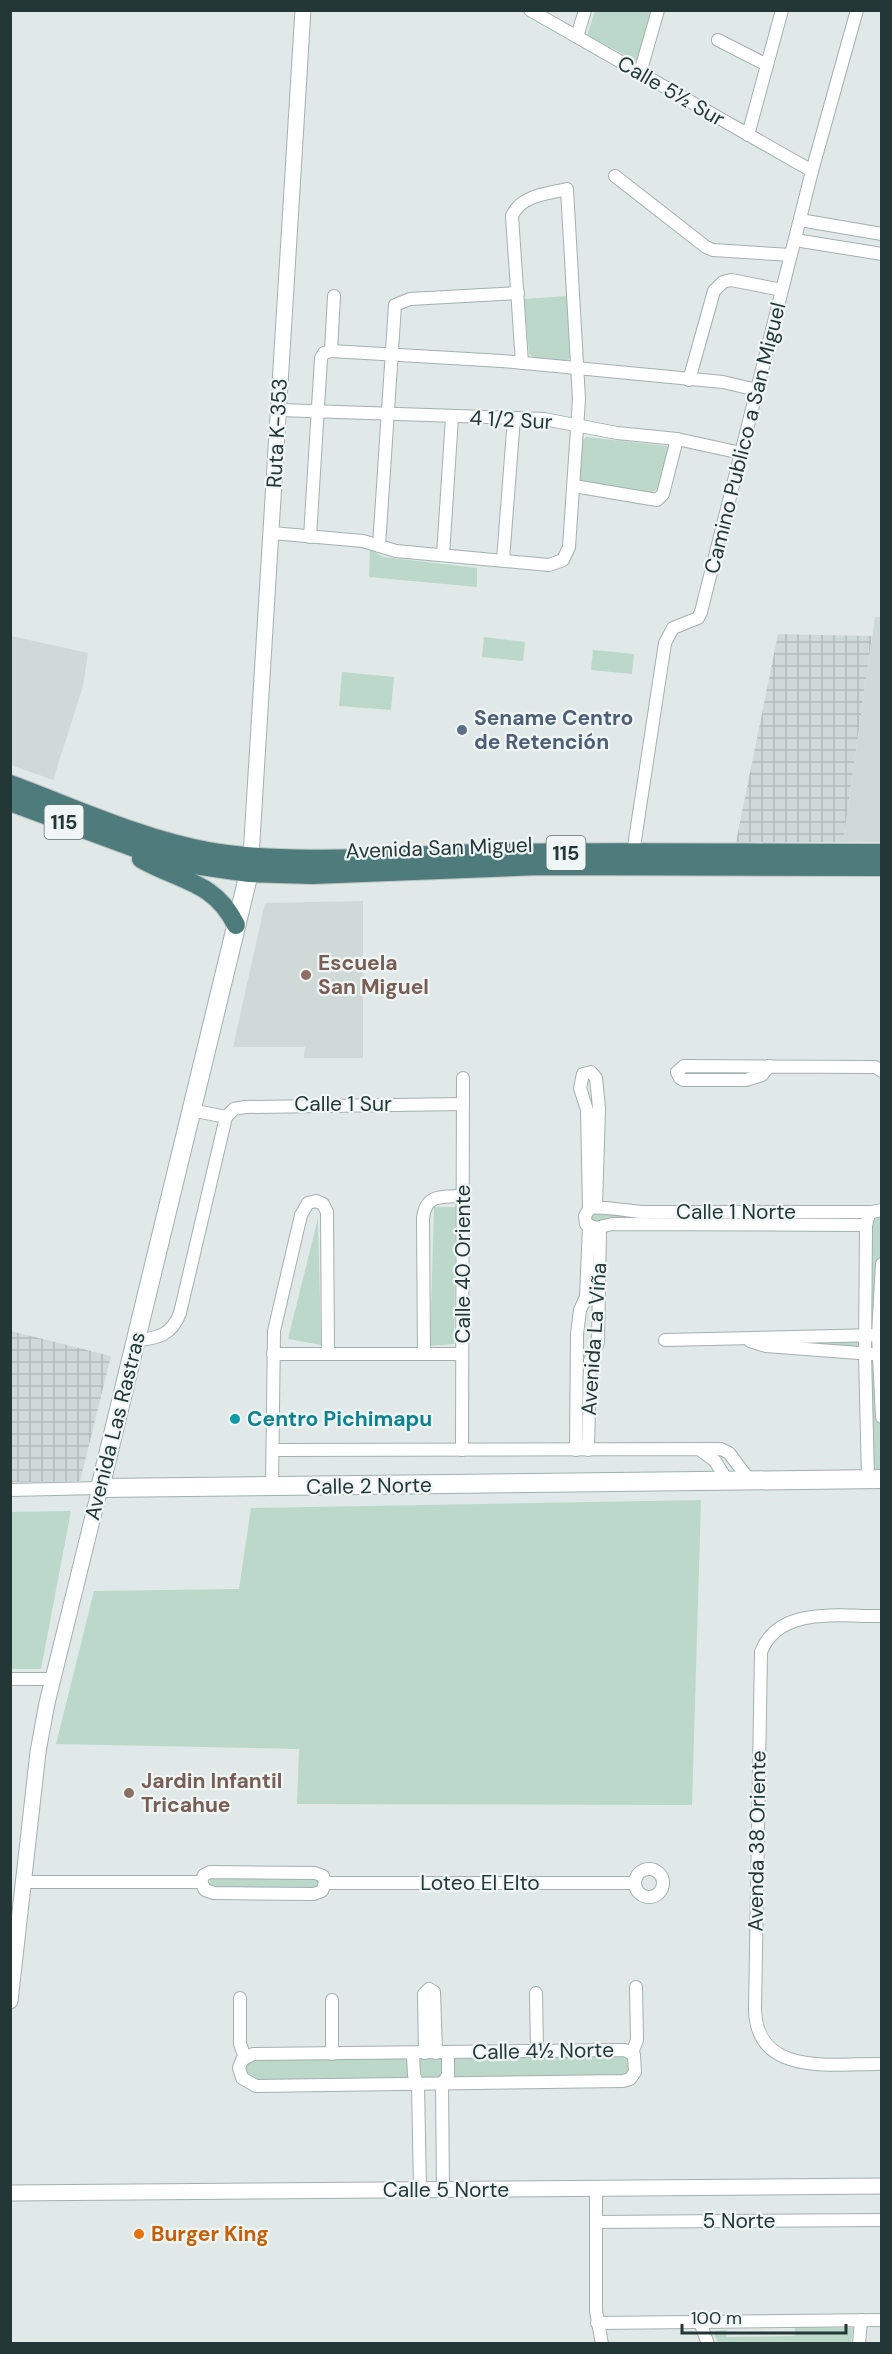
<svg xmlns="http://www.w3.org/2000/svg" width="892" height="2354" font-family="'DM Sans',sans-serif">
<defs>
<pattern id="industrial-grid" width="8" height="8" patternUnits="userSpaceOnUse" patternTransform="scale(1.5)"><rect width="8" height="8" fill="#cfd9d7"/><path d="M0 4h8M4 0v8" fill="none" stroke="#b1bbb9"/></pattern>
</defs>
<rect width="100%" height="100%" fill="#e0e9e7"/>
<g fill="#cfd9d7">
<polygon points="875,617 881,617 881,842 843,842"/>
<polygon points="11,636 88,653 83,686 53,780 11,765"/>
<polygon points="363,901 363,1058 304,1058 305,1047 233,1047 265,903"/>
</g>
<g fill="url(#industrial-grid)">
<polygon points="778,634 872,636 843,842 736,842"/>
<polygon points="11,1331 111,1356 80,1481 11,1482"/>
</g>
<g fill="#bbd8ca">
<polygon points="595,11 653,11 640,63 587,35"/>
<polygon points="567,296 572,354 567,361 535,358 529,354 524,299"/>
<polygon points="586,437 667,446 670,450 659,487 652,493 584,484 580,480 582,441"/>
<polygon points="370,549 383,557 477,568 477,587 369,577"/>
<polygon points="484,637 525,642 523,661 482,657"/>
<polygon points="593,650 634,654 632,674 591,670"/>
<polygon points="342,672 394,677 391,710 339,706"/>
<polygon points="434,1207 456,1207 454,1344 430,1346"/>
<polygon points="881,1210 881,1479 868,1479 866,1347 766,1346 866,1335 866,1225 596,1228 586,1212"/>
<polygon points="318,1218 321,1345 288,1339"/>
<polygon points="701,1500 692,1805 297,1804 299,1749 56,1744 94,1591 239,1589 251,1508"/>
<polygon points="71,1511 41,1669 11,1669 11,1512"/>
<polygon points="211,1878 315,1878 319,1882 318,1886 314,1889 213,1888 209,1884"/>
<polygon points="447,2056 622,2056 628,2058 630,2071 621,2077 261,2082 246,2077 245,2065 249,2059"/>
<polygon points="795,2327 853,2328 851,2343 718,2343 714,2334 716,2331 726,2330 727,2337 795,2336"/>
</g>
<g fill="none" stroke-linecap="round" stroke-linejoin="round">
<g stroke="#a4b0af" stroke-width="14">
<g id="minor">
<polyline points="530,10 812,171"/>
<polyline points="577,37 585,10"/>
<polyline points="718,40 767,65"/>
<polyline points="640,73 658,10"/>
<polyline points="748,135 782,10"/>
<polyline points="615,176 706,247 713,250 791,255"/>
<polyline points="800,220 882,234"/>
<polyline points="795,240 882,254"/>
<polyline points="331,351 334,296"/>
<polyline points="689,380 714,291 723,282 731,280 782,290"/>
<polyline points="279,410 544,419 617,433 677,439 741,453"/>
<polyline points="574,486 657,500 663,494 677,439"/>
<path d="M 272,533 L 363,541 L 396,551 L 549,565 L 563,560 L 569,547 L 579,399 L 567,189 C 547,194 521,195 512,216 L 522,363"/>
<polyline points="310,537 321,358 324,353 331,351 502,361 723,382 757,390"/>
<polyline points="379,546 395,305 410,299 518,293"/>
<polyline points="443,555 452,417"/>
<polyline points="503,560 514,418"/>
<polyline points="633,853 665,643 673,628 698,618 701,612 812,171 857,10"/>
<polyline points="769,1066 762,1075 746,1080 683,1080 680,1078 677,1072 684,1066 875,1067 882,1071"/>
<polyline points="226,1117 234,1109 245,1107 463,1104"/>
<polyline points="589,1209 587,1110 580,1088 583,1074 591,1072 596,1078 599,1108 596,1206"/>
<path d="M 866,1225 L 612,1224 L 596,1228 L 586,1224 L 585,1216 L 589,1209 C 596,1205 629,1211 641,1212 L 872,1212 L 882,1210"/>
<polyline points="882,1264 878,1335 882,1417"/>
<path d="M 136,1340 C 157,1339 172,1335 180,1313 L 226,1117 L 191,1110"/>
<polyline points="665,1340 878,1335"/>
<polyline points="750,1341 766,1346 872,1354"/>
<polyline points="273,1354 462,1354"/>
<path d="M 424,1354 L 423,1218 C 426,1193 443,1197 463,1196"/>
<polyline points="699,1449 715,1461 728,1482"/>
<polyline points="274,1450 721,1449 729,1453 750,1481"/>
<polyline points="462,1450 463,1078"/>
<polyline points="576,1450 577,1334 580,1310 586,1297 589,1226"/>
<polyline points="588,1450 590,1361 598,1342 600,1228"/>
<polyline points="868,1479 865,1354 866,1225 868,1218"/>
<polyline points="272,1487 274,1331 301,1215 308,1203 316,1201 323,1204 327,1212 328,1354"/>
<polyline points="10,1490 100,1488"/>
<path d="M 882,1616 C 842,1617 779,1605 761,1652 L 755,2010 C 757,2078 835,2063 882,2064"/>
<polyline points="10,1679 53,1679"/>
<circle cx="649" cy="1883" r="14"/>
<polygon points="210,1872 315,1873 323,1876 325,1883 322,1891 314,1894 214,1893 205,1890 201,1882 204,1875"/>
<polyline points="22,1882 201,1882"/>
<polyline points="325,1883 635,1883"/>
<polyline points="536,1993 537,2051"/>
<polyline points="240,1998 240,2044 245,2057"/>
<polyline points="332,2000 332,2054"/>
<polygon points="625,2050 634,2055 635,2072 630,2079 623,2081 256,2086 242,2078 239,2068 242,2060 253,2054"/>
<polyline points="425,2053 424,1994 429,1989 434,1992 436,2053"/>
<polyline points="632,2053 637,2040 636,1987"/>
<polyline points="413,2054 414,2075 418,2084 420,2190"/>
<polyline points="596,2189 596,2311 602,2344"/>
<polyline points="443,2190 442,2084 448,2075 448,2052"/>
<polyline points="596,2222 882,2220"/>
<polyline points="700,2322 708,2344"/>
<polyline points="597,2323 882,2320"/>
<polyline points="859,2344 861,2320"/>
</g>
</g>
<g stroke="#a4b0af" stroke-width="17">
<g id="tertiary">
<polyline points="251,856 303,10"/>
<polyline points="10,2001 38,1752 47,1703 100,1488"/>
<polyline points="10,2193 882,2186"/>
</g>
</g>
<g stroke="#9eb1ae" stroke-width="20">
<polyline id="secondary" points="251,858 249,873 100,1488 882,1479"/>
</g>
<g stroke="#bdc3c3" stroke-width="20">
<g id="trunk">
<path d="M 10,784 C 72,807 144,840 208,851 C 296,866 393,855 483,853 C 616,851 749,853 882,853"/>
<polyline points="10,802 143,851 194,865 249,873 312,875 539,866 882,867"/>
<path d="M 141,859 C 179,881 215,881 236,925"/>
</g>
</g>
<use href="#minor" stroke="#fff" stroke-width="12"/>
<use href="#tertiary" stroke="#fff" stroke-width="15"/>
<use href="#secondary" stroke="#fff" stroke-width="18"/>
<use href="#trunk" stroke="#4e7c7c" stroke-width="18"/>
</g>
<circle fill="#5c6f8a" stroke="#f0f6f5" stroke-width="2" cx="462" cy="730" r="6"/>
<g fill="#8d6e63" stroke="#f0f6f5" stroke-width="2">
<circle cx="306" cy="975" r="6"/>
<circle cx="129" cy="1793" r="6"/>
</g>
<circle fill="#0f9aa8" stroke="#f0f6f5" stroke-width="2" cx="235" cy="1419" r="6"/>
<circle fill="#e8710a" stroke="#f0f6f5" stroke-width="2" cx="139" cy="2234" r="6"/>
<g text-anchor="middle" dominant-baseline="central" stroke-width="4.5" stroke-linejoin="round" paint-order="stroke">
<g fill="#f0f6f5" stroke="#607070" stroke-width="1.5">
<rect x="44.5" y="805" width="39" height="34" rx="4.5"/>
<rect x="546.5" y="836" width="39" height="34" rx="4.5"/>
</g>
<g font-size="20" font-weight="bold" fill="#233737">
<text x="64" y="822">115</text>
<text x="566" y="853">115</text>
</g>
<g font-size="21" fill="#233737" stroke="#f0f6f5">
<text transform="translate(671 91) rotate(30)">Calle 5½ Sur</text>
<text transform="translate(511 420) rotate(3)">4 1/2 Sur</text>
<text transform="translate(277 433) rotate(-87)">Ruta K-353</text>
<text transform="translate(745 438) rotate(-76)">Camino Publico a San Miguel</text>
<text transform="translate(439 848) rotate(-2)">Avenida San Miguel</text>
<text x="343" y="1104">Calle 1 Sur</text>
<text x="736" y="1212">Calle 1 Norte</text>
<text transform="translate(463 1264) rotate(-90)">Calle 40 Oriente</text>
<text transform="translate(594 1339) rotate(-86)">Avenida La Viña</text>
<text transform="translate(115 1426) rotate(-76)">Avenida Las Rastras</text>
<text transform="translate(369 1486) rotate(-1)">Calle 2 Norte</text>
<text transform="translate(757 1841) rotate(-89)">Avenda 38 Oriente</text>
<text x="480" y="1883">Loteo El Elto</text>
<text transform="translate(543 2051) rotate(-1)">Calle 4½ Norte</text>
<text x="446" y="2190">Calle 5 Norte</text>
<text x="739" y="2221">5 Norte</text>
</g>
<g font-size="21" font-weight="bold" fill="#4e5e75" stroke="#f0f6f5" text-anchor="start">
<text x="474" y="718">Sename Centro<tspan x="474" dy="24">de Retención</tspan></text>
</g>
<g font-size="21" font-weight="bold" fill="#785e54" stroke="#f0f6f5" text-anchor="start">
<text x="318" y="963">Escuela<tspan x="318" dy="24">San Miguel</tspan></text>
<text x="141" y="1781">Jardin Infantil<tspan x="141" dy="24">Tricahue</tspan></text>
</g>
<g font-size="21" font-weight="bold" fill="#0d838f" stroke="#f0f6f5" text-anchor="start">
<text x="247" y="1419">Centro Pichimapu</text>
</g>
<g font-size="21" font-weight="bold" fill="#c56008" stroke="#f0f6f5" text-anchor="start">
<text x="151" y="2234">Burger King</text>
</g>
</g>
<rect width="892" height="2354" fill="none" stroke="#233737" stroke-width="24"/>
<path d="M682 2324v9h164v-9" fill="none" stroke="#233737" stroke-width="3"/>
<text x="691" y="2324" font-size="18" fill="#233737" stroke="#f0f6f5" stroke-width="4.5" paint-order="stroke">100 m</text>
</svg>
